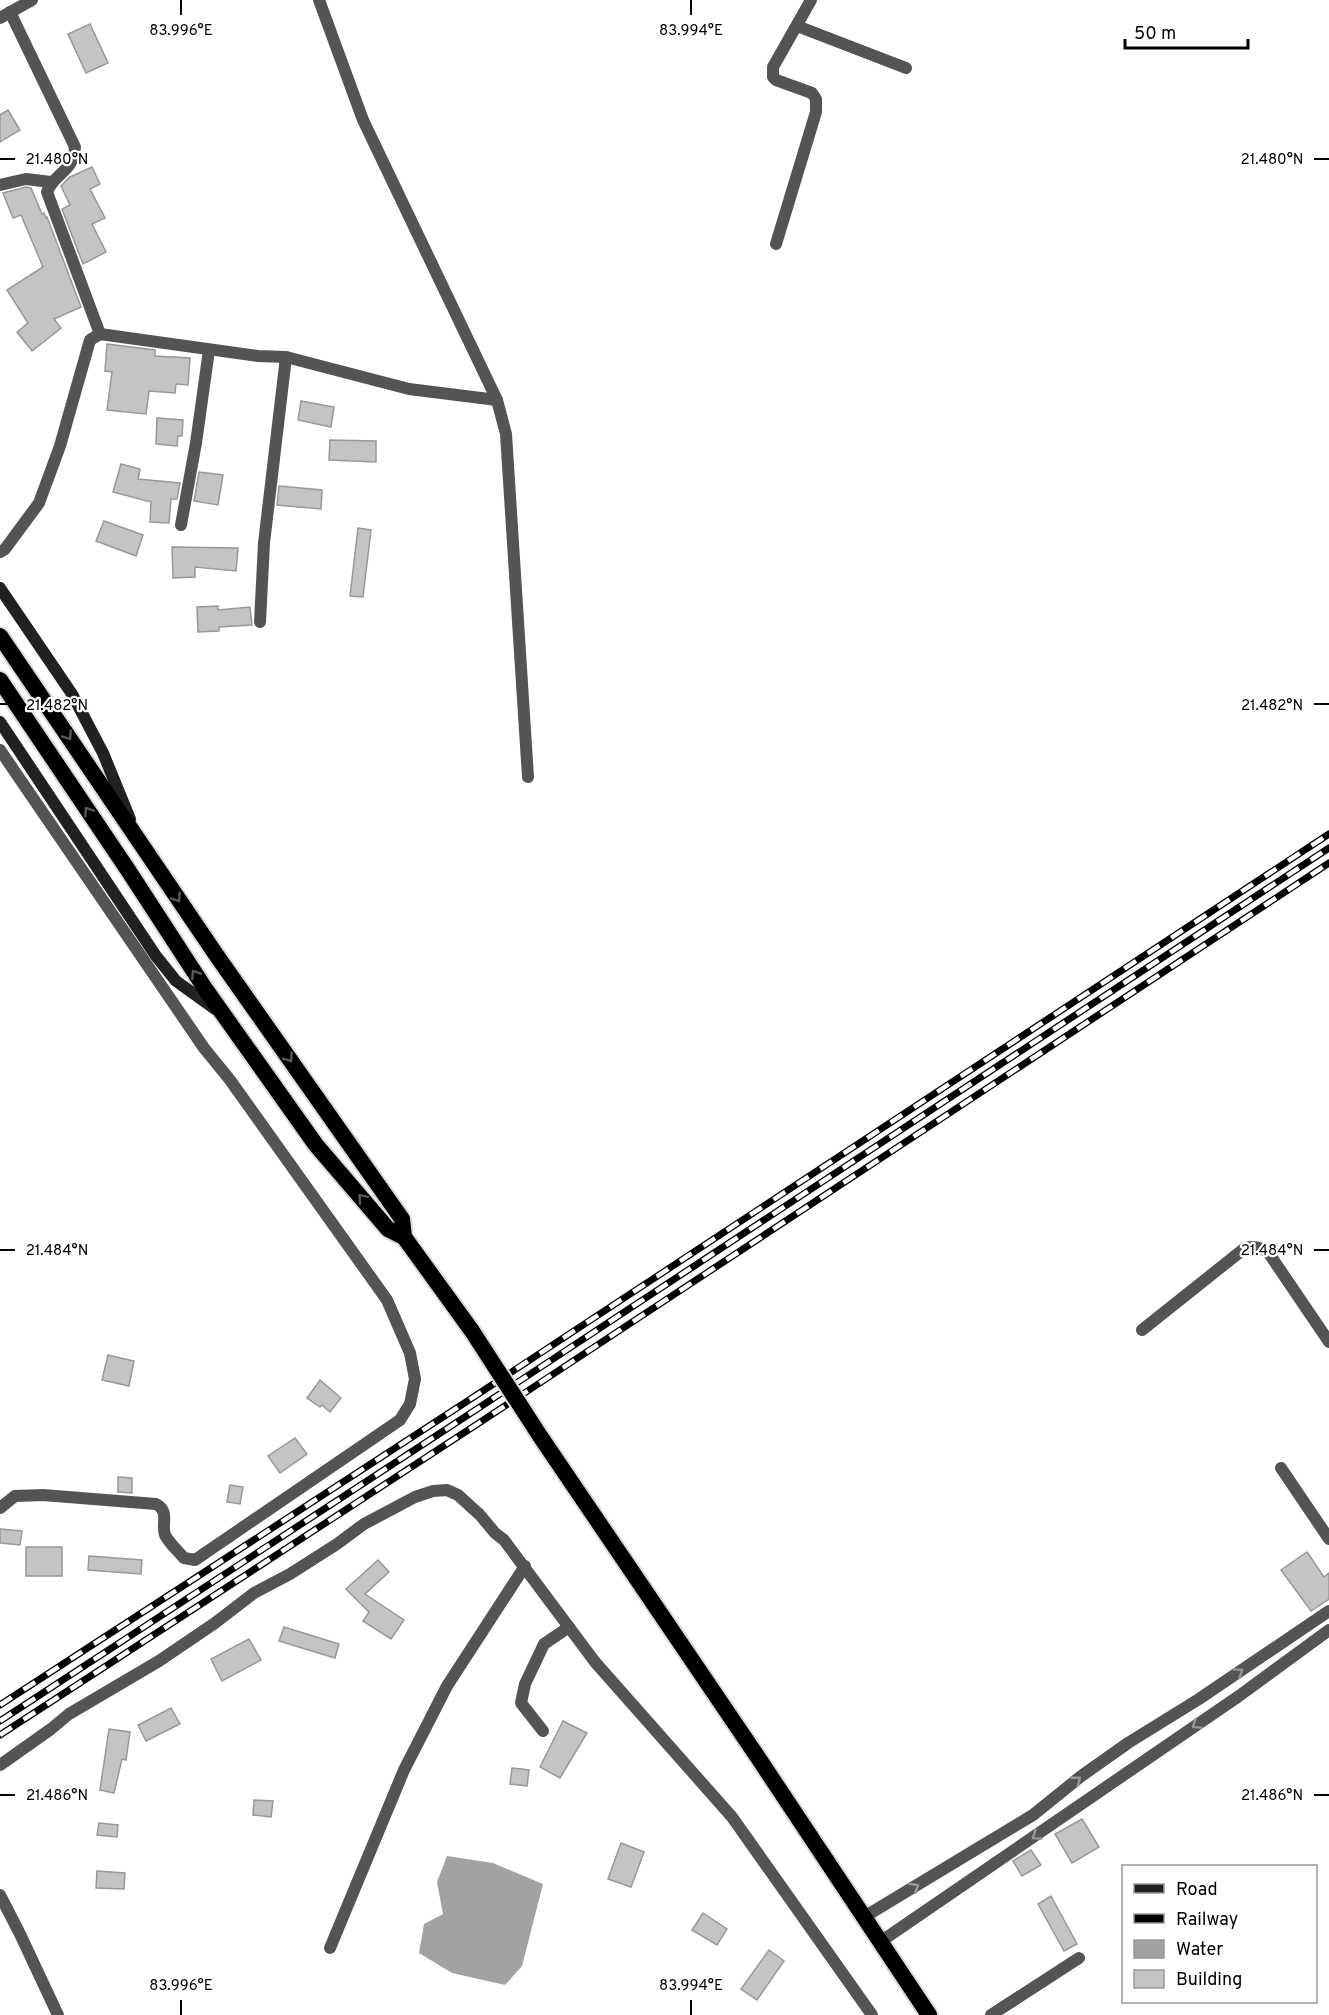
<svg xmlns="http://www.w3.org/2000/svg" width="1329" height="2015" font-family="Overpass,sans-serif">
<rect width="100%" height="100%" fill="#fff"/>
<polygon fill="#a2a2a2" points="447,1856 493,1863 543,1884 522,1966 505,1985 452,1973 419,1953 424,1924 443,1914 437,1882"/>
<g fill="#c4c4c4" stroke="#989898" stroke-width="1.5">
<polygon points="90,24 108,63 86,73 68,34"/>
<polygon points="8,110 20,130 0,142 0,115"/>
<polygon points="92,167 100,184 90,189 105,218 92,224 106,252 83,264 62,209 70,205 61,186 70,177"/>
<polygon points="26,187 31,188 42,214 44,213 46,218 47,217 81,307 54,319 61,328 32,351 17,332 28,323 7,290 43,267 21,215 13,218 3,193"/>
<polygon points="107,344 155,350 155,356 190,358 188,385 176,384 175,393 149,391 146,414 107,410 112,372 105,371"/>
<polygon points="301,401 334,407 331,427 298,420"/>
<polygon points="157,418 183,420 182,436 178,436 177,446 156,444"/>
<polygon points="330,440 376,441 376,462 329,460"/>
<polygon points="121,464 140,469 138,479 180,483 177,499 171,499 169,523 150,522 151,502 113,492"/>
<polygon points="199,472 223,475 218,505 194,501"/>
<polygon points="279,486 322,490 321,509 277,505"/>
<polygon points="104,521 143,535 136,556 96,541"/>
<polygon points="358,528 371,530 363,597 350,596"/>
<polygon points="172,547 238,548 236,571 195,567 195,577 173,578"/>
<polygon points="218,606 218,610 250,607 252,625 219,627 219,631 198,632 197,607"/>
<polygon points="108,1355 134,1361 129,1386 102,1380"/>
<polygon points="320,1380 341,1398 330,1412 322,1405 320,1407 307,1398"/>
<polygon points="295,1438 307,1454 280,1473 268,1456"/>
<polygon points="118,1477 132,1478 132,1493 118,1492"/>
<polygon points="230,1485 243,1487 240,1504 227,1502"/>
<polygon points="0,1529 22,1531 20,1545 0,1543"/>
<rect x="26" y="1547" width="36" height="29"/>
<polygon points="1307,1552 1324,1577 1329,1573 1329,1599 1311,1611 1281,1570"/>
<polygon points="89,1556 142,1560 141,1574 88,1570"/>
<polygon points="378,1560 389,1572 365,1594 404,1620 391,1639 363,1621 369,1612 346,1589"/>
<polygon points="284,1627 339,1644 335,1658 279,1641"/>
<polygon points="249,1639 261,1660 222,1681 211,1659"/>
<polygon points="171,1708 180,1724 146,1741 138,1725"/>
<polygon points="563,1721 587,1733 560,1778 540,1767"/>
<polygon points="109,1729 130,1732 126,1760 122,1759 114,1793 100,1790"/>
<polygon points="512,1768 529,1770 527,1786 510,1784"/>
<polygon points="254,1800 273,1801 271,1817 253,1815"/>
<polygon points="1082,1819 1099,1847 1072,1863 1055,1834"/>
<polygon points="99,1823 118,1825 117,1837 97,1835"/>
<polygon points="621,1843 644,1852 631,1887 608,1879"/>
<polygon points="1031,1850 1041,1865 1022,1876 1013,1861"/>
<polygon points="97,1871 125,1873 124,1889 96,1888"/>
<polygon points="1051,1896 1077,1944 1064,1951 1038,1904"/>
<polygon points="703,1913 727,1929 717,1945 692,1930"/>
<polygon points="769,1950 784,1961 757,2000 741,1989"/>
</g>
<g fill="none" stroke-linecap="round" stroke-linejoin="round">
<g stroke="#dbdbdb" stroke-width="20">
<g id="trunk">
<polyline points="0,636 217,956 402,1219 404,1237"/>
<polyline points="0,680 128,870 206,990 316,1145 388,1229 404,1237 472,1331"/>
<polyline points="540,1436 757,1756 929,2015"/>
</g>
</g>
<g stroke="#545454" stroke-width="12">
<polyline points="319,0 363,120 497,400 506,434 528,777"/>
<path d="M 10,12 L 75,147 C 74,172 55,172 47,192 L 100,334"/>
<polyline points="0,18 32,0"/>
<polyline points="797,26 906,68"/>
<polyline points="0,185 26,179 51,182"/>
<polyline points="776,244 816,112 816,99 812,93 776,80 773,77 773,67 811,0"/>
<polyline points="181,525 196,443 209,350"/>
<polyline points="0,552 5,549 39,503 60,446 90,340 100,334 258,356 286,357 409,389 497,400"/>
<polyline points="260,622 264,543 286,357"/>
<path d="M 0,750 L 204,1048 L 230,1080 L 387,1300 L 410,1353 L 415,1379 L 410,1404 L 400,1420 L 195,1560 L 184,1558 C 178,1551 169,1543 165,1535 C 161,1524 170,1511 156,1504 L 43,1495 L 15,1496 L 0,1508"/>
<path d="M 1142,1330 L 1245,1248 C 1254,1246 1259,1247 1268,1252 L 1329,1342"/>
<polyline points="1281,1468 1329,1539"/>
<polyline points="543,1731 521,1703 525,1684 544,1644 569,1627"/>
<polyline points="0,1765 51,1729 69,1714 159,1661 215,1623 254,1593 290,1574 337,1544 364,1524 415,1497 433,1491 447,1490 458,1495 480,1515 495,1533 504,1540 595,1662 732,1817 872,2015"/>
<polyline points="0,1895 20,1934 58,2015"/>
<polyline points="864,1917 1033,1815 1080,1777 1128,1743 1199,1699 1329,1611"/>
<polyline points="880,1942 1239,1696 1329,1630"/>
<polyline points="330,1948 404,1770 447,1686 525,1566"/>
<polyline points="991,2015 1079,1958"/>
</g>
<g stroke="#212121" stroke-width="12">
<polyline points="0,588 72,694 103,753 130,819"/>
<polyline points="0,722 156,956 176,981 215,1009"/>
</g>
<use href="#trunk" stroke="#000" stroke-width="16"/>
<g stroke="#000" stroke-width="7">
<g id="rail">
<polyline points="0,1705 466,1402 1329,834"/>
<polyline points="0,1721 474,1411 1329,848"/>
<polyline points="0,1735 482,1421 1329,863"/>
</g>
</g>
<use href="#rail" stroke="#fff" stroke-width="4.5" stroke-dasharray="14" stroke-linecap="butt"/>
<g stroke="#dbdbdb" stroke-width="20" stroke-linecap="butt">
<polyline id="trunk-bridge" points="472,1331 540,1436"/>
</g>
<use href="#trunk-bridge" stroke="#000" stroke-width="16"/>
</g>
<defs><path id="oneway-chevron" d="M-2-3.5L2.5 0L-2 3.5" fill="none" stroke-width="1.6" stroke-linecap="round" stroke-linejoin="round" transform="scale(1.5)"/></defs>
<g stroke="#595959">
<use href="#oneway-chevron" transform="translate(68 736) rotate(56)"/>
<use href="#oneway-chevron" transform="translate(88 811) rotate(-124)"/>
<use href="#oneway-chevron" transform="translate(177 898) rotate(56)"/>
<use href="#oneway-chevron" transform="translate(195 974) rotate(-123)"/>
<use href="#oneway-chevron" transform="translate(289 1058) rotate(55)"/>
<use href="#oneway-chevron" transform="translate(362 1198) rotate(-130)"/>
</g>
<g stroke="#989898">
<use href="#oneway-chevron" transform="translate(1239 1672) rotate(-34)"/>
<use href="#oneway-chevron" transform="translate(1196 1725) rotate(145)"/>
<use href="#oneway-chevron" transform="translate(1077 1780) rotate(-38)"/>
<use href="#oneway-chevron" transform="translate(1036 1836) rotate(146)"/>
<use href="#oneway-chevron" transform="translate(915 1887) rotate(-31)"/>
</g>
<path fill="none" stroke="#000" stroke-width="2" d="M 181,0 L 181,15M 691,0 L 691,15M 0,159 L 15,159M 1314,159 L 1329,159M 0,704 L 15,704M 1314,704 L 1329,704M 0,1250 L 15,1250M 1314,1250 L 1329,1250M 0,1795 L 15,1795M 1314,1795 L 1329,1795M 181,2000 L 181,2015M 691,2000 L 691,2015"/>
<g font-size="15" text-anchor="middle" fill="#000" stroke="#fff" stroke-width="4.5" stroke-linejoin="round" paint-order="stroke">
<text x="181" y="35">83.996°E</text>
<text x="691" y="35">83.994°E</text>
<text x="1272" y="164">21.480°N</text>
<text x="57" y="164">21.480°N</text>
<text x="1272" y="710">21.482°N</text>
<text x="57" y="710">21.482°N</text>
<text x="1272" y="1255">21.484°N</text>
<text x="57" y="1255">21.484°N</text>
<text x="1272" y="1800">21.486°N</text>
<text x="57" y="1800">21.486°N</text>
<text x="181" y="1990">83.996°E</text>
<text x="691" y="1990">83.994°E</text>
</g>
<rect x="1122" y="1865" width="195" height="138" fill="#ffffff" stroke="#999999" stroke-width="1.5"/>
<rect x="1134" y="1884" width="30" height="9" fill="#212121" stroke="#999999" stroke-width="1.5"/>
<text x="1176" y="1895" font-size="18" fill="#000000">Road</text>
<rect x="1134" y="1914" width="30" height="9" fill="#000000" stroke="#999999" stroke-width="1.5"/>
<text x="1176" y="1925" font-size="18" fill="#000000">Railway</text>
<rect x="1134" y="1940" width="30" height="18" fill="#a2a2a2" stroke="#999999" stroke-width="1.5"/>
<text x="1176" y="1955" font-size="18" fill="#000000">Water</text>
<rect x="1134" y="1970" width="30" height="18" fill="#c4c4c4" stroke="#999999" stroke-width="1.5"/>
<text x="1176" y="1985" font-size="18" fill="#000000">Building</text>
<path d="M1125 39v9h123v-9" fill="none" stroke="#000000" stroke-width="3"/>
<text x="1134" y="39" font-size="18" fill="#000000" stroke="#ffffff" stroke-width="4.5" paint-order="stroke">50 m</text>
</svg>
